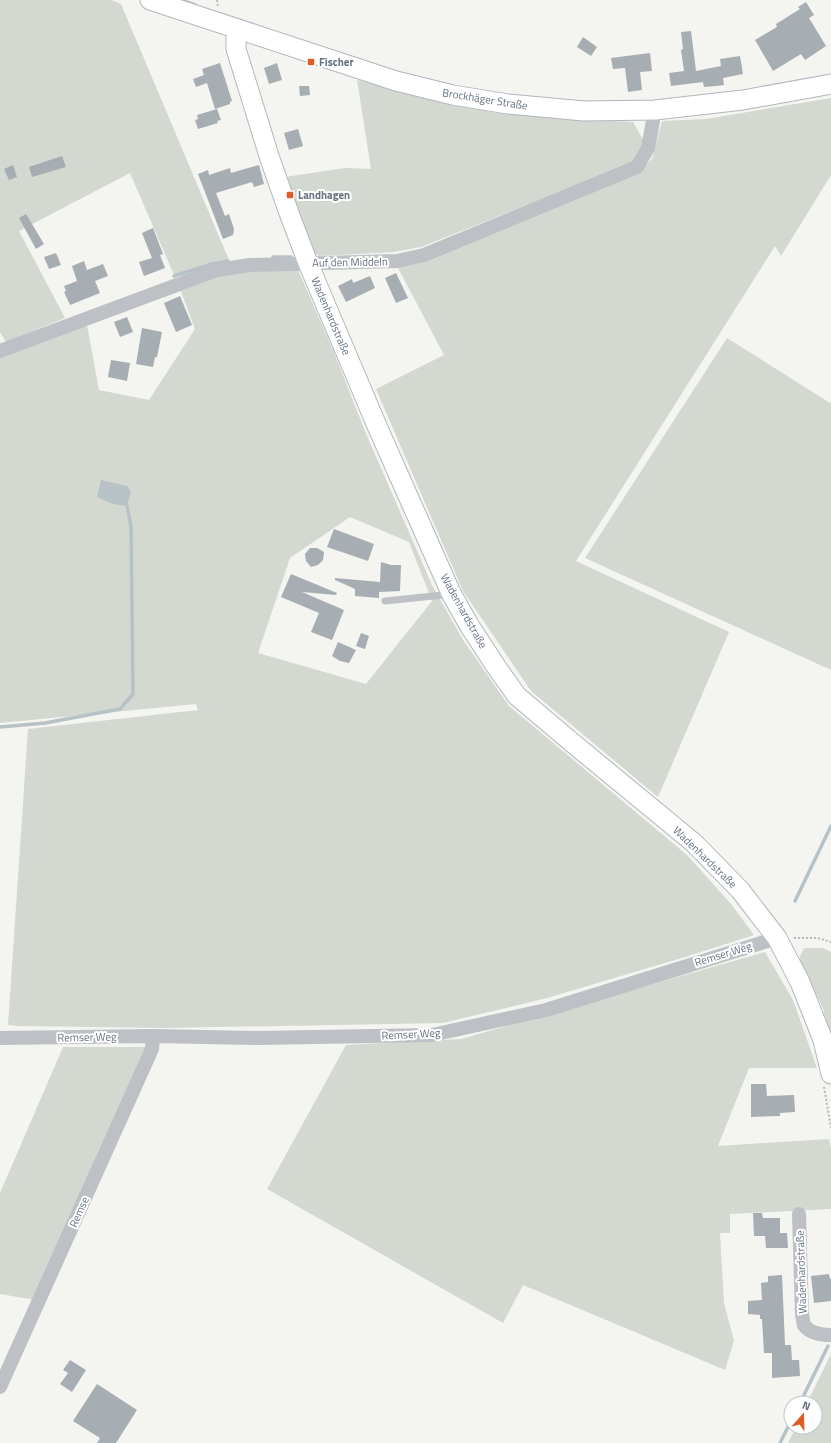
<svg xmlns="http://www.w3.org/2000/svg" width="831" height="1443" font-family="'Titillium Web',sans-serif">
<rect width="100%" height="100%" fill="#f4f4f0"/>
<g fill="#d3d9d0" fill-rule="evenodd">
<polygon points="0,0 111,0 121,4 229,260 214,262 174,275 130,173 19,231 65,318 6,342 0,332"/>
<polygon points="357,80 491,112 587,120 633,122 644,141 631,164 421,247 394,252 319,256 311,250 285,177 345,168 371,169"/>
<polygon points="831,98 831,175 781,256 775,246 576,561 729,632 658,797 531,691 463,591 376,389 444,355 397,266 639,171 652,159 662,121 706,119"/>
<path d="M 298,270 L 333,350 L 367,436 L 432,585 L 463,640 L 509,706 L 687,855 L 731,904 L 754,935 L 685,957 L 547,998 L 443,1023 L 164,1028 L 19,1026 L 8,1025 L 28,729 L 198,710 L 196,704 L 0,723 L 0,357 L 87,325 L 99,390 L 149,400 L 195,329 L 180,289 L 217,275 L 250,272 ZM 350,517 L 409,542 L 432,601 L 366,684 L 258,653 L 290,558 Z"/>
<polygon points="727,338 830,403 831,402 831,670 585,558"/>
<polygon points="804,948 823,948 831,952 831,1038 823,1008 799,959"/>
<polygon points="765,952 793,1000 817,1068 749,1068 718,1146 829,1139 831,1149 831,1209 730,1214 730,1233 720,1233 724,1303 734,1341 725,1370 523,1285 503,1323 267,1189 346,1045 461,1039"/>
<polygon points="63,1047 148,1047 35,1300 0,1294 0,1193"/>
<polygon points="831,1354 831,1443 788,1443 796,1427 815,1427 815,1403 807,1403"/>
</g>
<polygon fill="#b7c2c7" points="101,480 127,486 131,492 127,506 113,504 97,497"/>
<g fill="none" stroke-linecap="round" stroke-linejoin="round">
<g stroke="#b7c2c7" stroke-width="3.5">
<polyline points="181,0 195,5"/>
<polyline points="273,257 291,257"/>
<polyline points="174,276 212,264 228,261"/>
<polyline points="0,727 45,723 120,709 133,694 131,526 127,506"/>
<polyline points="795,901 831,826"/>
<polyline points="800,1403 828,1346"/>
<polyline points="780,1443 791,1421"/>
</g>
</g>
<g fill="#a6adb3">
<polygon points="806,2 814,15 809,18 826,46 805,60 801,54 773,71 755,40 777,27 776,24 800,9 798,7"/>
<polygon points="691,31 696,71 721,66 720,59 740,56 743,74 723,78 724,85 716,86 704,87 703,82 671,86 669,73 684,71 681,50 683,49 681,32"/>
<polygon points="583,37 597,47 591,56 577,47"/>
<polygon points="650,53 652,71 640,72 642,90 628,92 625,68 613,69 611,58"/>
<polygon points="220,63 232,101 230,102 230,104 215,109 207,83 196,87 193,79 204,75 202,69"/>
<polygon points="277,63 282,80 269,84 264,68"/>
<polygon points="299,86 309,86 310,95 300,96"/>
<polygon points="217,109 221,120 217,121 218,123 198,129 195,120 198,119 197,115"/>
<polygon points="298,129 303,146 289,150 284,133"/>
<polygon points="62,156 66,167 32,177 29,167"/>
<polygon points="13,165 17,177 9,180 4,169"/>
<polygon points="259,165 264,184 254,187 252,182 216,193 225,216 229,214 234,229 233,235 223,239 198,174 208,170 209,175 230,168 231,173"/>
<polygon points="26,214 44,244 36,249 19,218"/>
<polygon points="153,228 163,254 160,255 165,268 144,276 139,262 152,258 142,233"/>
<polygon points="56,253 61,265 49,269 44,257"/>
<polygon points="84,261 87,270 103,264 108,276 95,281 100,293 70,305 64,292 66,291 64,286 77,281 72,266"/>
<polygon points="396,273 408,298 396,303 385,278"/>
<polygon points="370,276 375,288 346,302 338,286 352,279 353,283"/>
<polygon points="180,296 192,325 176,332 164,303"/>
<polygon points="127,317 133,332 120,337 114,322"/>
<polygon points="142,328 162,332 157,357 155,357 153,367 136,364"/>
<polygon points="111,360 130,363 127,381 108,377"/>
<polygon points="334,529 374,544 368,561 327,547"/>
<polygon points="310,548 317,548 324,552 323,560 318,565 311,567 306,561 305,554"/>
<polygon points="381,562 391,565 401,565 400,591 379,592 379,598 355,596 355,589 335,580 335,578 380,582"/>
<polygon points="291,574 337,593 336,595 302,592 344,610 332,640 311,632 319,613 281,597"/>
<polygon points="361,633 369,636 365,649 356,646"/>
<polygon points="338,642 356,650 349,663 340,661 332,656"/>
<polygon points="751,1084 766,1084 767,1096 794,1095 795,1112 780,1113 780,1116 751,1117"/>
<polygon points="753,1213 762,1213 763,1218 780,1218 780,1233 787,1233 788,1248 766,1248 765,1236 754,1236"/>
<polygon points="829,1274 830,1279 831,1278 831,1301 814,1303 811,1276"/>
<polygon points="782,1275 785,1345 791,1345 792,1360 799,1360 800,1376 772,1378 772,1353 764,1353 762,1319 760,1319 760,1315 748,1314 748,1301 762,1300 761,1283 768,1282 768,1276"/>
<polygon points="70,1360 86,1370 72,1392 60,1384 68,1373 63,1370"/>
<polygon points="97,1384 137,1410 116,1443 97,1443 100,1438 73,1421"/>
</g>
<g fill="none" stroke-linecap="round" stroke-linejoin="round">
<g stroke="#b2b6bb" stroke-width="21">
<g id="secondary">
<polyline points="150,0 396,81 453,95 508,104 584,111 655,110 743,100 831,84"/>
<polyline points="238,29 236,38 236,49 270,159 289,213 308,263 377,426 451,593 469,625 497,668 517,696 575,745 694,843 740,890 777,938 800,982 823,1040 831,1074"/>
</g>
</g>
<g stroke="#b7b9bc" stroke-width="2" stroke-dasharray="2 2" stroke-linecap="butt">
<polyline points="217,0 218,7"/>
<polyline points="794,938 818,938 831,942"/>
<polyline points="824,1087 831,1128"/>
</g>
<polyline stroke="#bdc0c4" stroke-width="7" points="385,601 443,595 450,593"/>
<g stroke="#bdc0c4" stroke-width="14">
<polyline points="0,351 217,270 250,265 397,261 424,255 637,167 648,148 655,110"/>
<polyline points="0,1038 153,1036 257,1038 432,1035 546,1010 777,938"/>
<path d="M 799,1214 L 802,1315 C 803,1318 803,1322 804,1325 C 810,1334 822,1335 831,1335"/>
<polyline points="0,1387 152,1049 153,1036"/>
</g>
<use href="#secondary" stroke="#fff" stroke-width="19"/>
</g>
<g fill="#df5c26" stroke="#fff" stroke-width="1.5">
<rect x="307" y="58" width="8" height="8" rx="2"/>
<rect x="286" y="191" width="8" height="8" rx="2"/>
</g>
<g text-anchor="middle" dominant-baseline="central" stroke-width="4" stroke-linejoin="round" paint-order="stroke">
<g font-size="11" font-weight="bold" fill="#647281" stroke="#fff" text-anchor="start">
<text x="319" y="62">Fischer</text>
<text x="298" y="195">Landhagen</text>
</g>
<g font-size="11" fill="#647281" stroke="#fff">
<text transform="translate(485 99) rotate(9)">Brockhäger Straße</text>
<text transform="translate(350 262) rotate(-1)">Auf den Middeln</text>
<text transform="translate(331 316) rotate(67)">Wadenhardstraße</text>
<text transform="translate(464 611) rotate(61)">Wadenhardstraße</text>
<text transform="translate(705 857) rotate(44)">Wadenhardstraße</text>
<text transform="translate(723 954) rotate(-17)">Remser Weg</text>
<text transform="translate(411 1034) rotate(-3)">Remser Weg</text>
<text transform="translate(87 1037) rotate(-1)">Remser Weg</text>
<text transform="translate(79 1212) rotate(-66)">Remse</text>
<text transform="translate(801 1272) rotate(-92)">Wadenhardstraße</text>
</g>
</g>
<g transform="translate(803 1415) rotate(20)"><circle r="19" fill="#ffffff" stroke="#c1c7cd"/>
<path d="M0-3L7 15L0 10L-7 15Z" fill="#df5c26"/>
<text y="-6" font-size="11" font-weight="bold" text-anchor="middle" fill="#647281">N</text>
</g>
</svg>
